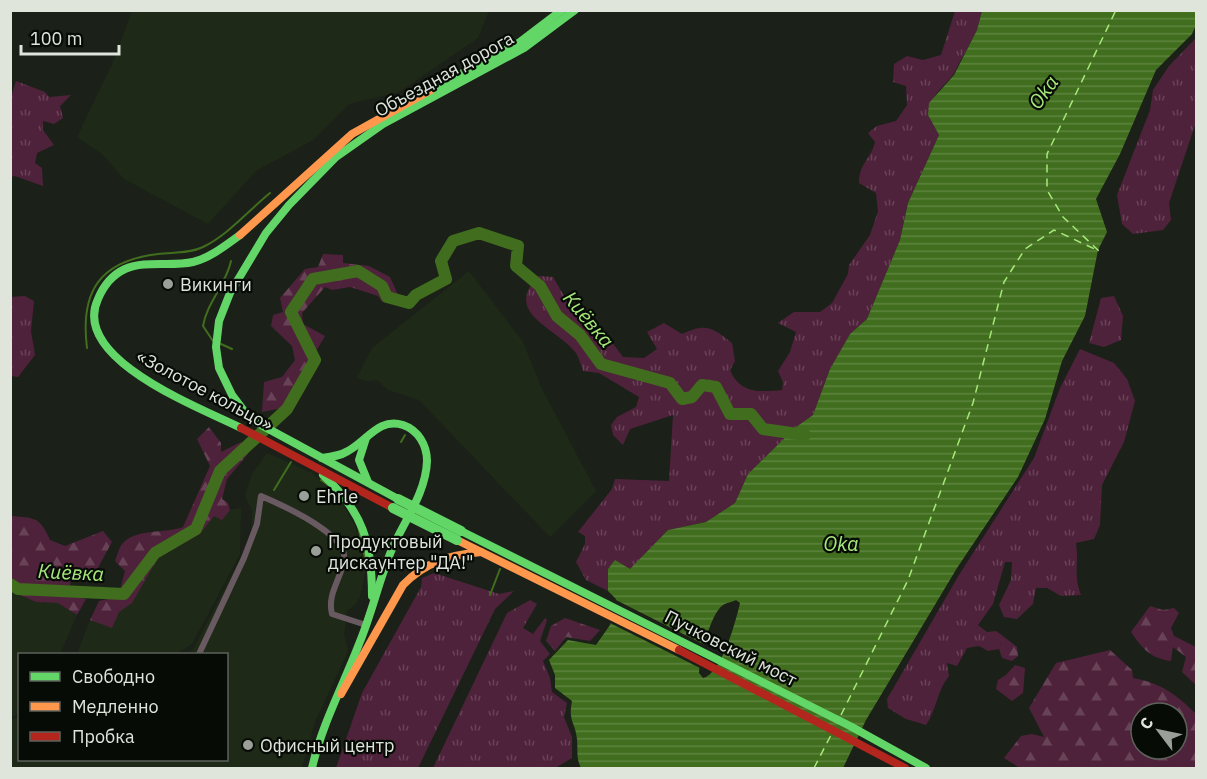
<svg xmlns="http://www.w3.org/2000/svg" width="1207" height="779" font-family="'IBM Plex Sans',sans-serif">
<defs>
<pattern id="grass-tufts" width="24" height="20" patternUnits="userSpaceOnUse" patternTransform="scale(1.5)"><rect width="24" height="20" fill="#4f223b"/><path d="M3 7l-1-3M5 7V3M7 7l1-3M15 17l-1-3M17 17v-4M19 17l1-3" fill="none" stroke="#684257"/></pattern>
<pattern id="forest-firs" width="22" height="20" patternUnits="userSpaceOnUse" patternTransform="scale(1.5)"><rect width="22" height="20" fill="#4f223b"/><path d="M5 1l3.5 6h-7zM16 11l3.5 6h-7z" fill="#684257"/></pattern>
<pattern id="water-rules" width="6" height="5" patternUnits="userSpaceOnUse" patternTransform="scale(1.5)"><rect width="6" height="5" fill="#416e1e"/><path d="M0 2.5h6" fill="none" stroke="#5c833e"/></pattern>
</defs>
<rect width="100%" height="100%" fill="#1b2018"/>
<g fill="#1e2a17">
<polygon points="132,11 132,10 489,11 478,38 399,92 349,104 313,140 256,171 208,224 124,179 103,155 77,137 113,62"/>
<polygon points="469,271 523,342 541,387 596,491 550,537 419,400 388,390 377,380 368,381 357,378 372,348"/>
<polygon points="267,453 312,473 339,498 355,526 366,569 360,596 355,605 347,611 344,635 348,649 346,656 315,722 302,768 11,768 10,720 19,717 20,760 226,760 226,654 187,654 194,648 247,545 252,526 252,510 245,496 252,474"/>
<polygon points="241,508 240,554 192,644 176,654 77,654 90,620 112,627 119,612 158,558 200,534 217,512"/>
<polygon points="10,591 36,602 58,603 77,615 60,654 20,654 19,714 11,717"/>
</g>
<g fill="url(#grass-tufts)">
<path d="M 955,11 L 982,11 L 977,30 L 953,75 L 936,94 L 928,115 L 939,135 L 908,203 L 900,240 L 867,319 L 850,334 L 830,369 L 813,415 L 796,427 L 748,474 L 735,503 L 706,522 L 668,530 L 630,570 L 615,561 L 608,569 L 608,591 L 586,580 L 576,562 L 585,544 L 585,536 L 578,532 L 612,489 L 615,479 L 669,481 L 673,415 L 630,429 L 623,445 L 613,435 L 611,425 L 617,417 L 636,407 L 639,397 L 599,373 L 583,371 C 581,365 579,358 576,353 C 557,328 501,313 539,276 L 553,277 L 574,313 L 591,328 L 608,337 L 623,357 L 644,358 L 657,349 L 647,332 L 664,323 L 682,334 C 706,323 712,327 732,343 L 735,361 L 730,370 C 740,394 759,392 782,390 L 783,382 L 778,371 L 790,352 L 796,332 L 778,323 L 794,312 L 820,312 L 832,303 L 848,274 L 849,265 L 870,235 L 878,211 L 876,193 L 859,183 C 859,163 871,159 875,142 L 868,133 L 877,126 L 896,121 L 907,105 L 906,86 L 893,82 L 894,64 L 907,56 L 923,60 L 941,55 Z"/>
<polygon points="1196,38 1196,122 1169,203 1171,220 1163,230 1133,234 1122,224 1117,195 1150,110 1153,90 1169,66"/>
<polygon points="16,81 45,92 49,97 71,95 60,106 63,118 54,124 43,121 43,130 54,145 37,153 35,163 42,168 43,186 15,176 11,177 11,97"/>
<polygon points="25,296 34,301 31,331 35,355 18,377 11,376 11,297"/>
<polygon points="1114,296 1123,316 1121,340 1104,347 1089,343 1101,298"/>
<path d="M 1080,349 L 1114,363 L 1127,379 L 1135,401 L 1124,442 L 1102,485 L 1100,525 L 1094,539 L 1076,543 C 1079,564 1073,575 1081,595 L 1061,596 L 1047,588 L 1036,588 L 1033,604 L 1017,619 L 1004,617 L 999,605 L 1011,580 L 1012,562 L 1005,562 L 993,604 L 978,625 L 987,632 L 996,631 L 1003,636 L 999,649 L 988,651 L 979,646 L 967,648 L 957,666 L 947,663 L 949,676 C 937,690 937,709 926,725 L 906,719 L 888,708 L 887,699 L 959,575 L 1034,458 L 1060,388 Z"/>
<polygon points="434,573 499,594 514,591 495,609 418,768 336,768 362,693 421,587 422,578"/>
<polygon points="530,600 537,604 523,628 533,634 545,618 547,620 540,641 550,654 543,661 550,678 552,692 567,703 564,717 572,737 572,758 555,768 433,768 507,613"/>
</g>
<g fill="url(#forest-firs)" fill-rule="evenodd">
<polygon points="323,254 343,255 343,263 369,266 390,277 398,295 382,302 378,296 350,287 332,290 325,287 302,313 303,324 325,336 282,408 262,412 264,382 282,377 295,360 292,346 271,326 273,315 283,312 280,298 305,269 318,267"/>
<path d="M 209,427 L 221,443 L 221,452 L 241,442 L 248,454 L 227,479 L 222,499 L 228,503 L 230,510 L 222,520 L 214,516 L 200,534 L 158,558 L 132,603 L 119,612 L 112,628 L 90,620 L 99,601 L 118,597 L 125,571 L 115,561 C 117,556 119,547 123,543 C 137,528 165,534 183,527 L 210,466 L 197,439 Z"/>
<path d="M 11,516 C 35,518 40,517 50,540 L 65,546 L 103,531 L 112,542 L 95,573 L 71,578 L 69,595 L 86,599 L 77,615 L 58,603 L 36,602 L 11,591 Z"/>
<path d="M 1150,606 L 1163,610 L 1174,608 L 1179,613 L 1171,628 L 1174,636 L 1196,647 L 1196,685 L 1182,672 L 1186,657 L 1173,647 L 1171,661 C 1151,659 1141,647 1131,632 Z"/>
<polygon points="565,618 600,630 590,641 566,637 555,651 546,641 551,626"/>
<polygon points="1003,636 1017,647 1018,656 1012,661 1002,658 999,649"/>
<path d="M 1110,650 L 1132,670 L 1133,678 C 1161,683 1177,695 1196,714 L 1196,768 L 1020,768 L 1004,758 L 1021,736 L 1032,734 L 1044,737 L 1029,708 L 1056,663 ZM 1141,713 L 1177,713 L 1177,749 L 1141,749 Z"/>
<polygon points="1015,665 1025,668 1023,693 1012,701 996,689 998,680 1006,675"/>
</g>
<path fill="url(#water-rules)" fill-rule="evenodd" d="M 982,11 L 1196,11 L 1196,25 L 1192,34 L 1156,70 L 1120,154 L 1096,199 L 1107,232 L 1098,250 L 1085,316 L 1062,361 L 1045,419 L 1018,477 L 957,568 L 866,720 L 843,768 L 581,768 C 576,758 578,751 577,739 C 575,721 568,722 572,701 L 555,688 L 555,675 L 549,660 L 568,640 L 596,645 L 610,625 L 616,599 L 608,591 L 608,569 L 615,560 L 630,569 L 668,530 L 706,522 L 735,503 L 748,474 L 796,427 L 813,415 L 830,369 L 850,334 L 867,319 L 900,240 L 908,203 L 939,135 L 928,115 L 929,103 L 954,75 L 977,30 ZM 736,600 L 740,603 C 736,620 722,674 703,678 L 699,673 C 700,658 710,614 723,605 C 726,603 732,602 736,600 Z"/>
<polygon fill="#1b2018" points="612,598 707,646 702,669 608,622"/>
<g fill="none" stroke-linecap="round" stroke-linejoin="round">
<g stroke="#416e1e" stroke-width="2">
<path d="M 213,341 L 203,326 C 207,302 226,285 231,261"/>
<polyline points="221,344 232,349"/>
<path d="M 87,348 C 80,292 99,261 158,254 C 172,252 189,254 203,247 C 228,235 249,210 270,193"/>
<polyline points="401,442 405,435"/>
<polyline points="321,480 328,485"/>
<polyline points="274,490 291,462"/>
<polyline points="358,526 367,567"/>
<polyline points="490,595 500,569"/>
</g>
<polyline stroke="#416e1e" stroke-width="12" points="10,584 18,589 124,594 155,553 196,529 220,471 287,409 315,360 291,312 313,279 358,271 382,286 387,297 409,303 416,295 446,279 441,261 453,241 479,233 518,246 516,266 540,286 557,316 580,335 601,364 670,383 682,399 692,397 702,385 716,387 730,414 751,414 763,429 805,435"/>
<g stroke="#a6e97a" stroke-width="1.5" stroke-dasharray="8 6" stroke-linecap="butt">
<polyline points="841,715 908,580 973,403 1004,282 1025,249 1054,230 1099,251 1063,217 1047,190 1047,154 1116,10"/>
<polyline points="814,768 831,735"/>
</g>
<path stroke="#695a61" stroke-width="6" d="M 199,654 L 244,558 L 257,524 L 261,496 C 282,505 350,535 344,561 C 340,580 327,595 332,614 L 366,625"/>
<g stroke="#63d668" stroke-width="8">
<polyline points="431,90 520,42 562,10"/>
<path d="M 240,235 C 226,245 210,258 193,262 C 171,267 146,260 125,269 C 112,275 103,287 98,299 C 70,359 201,408 241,428"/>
<polyline points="366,438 359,460 368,482"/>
<path d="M 323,475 C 363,512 372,542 372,596"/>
<polyline points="398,499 250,419 232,395 219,368 216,347 219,321 230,293 266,233 289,205 336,157 383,124 524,48 575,10"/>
<polyline points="461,531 850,726 926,768"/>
<path d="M 312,768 C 322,724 343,686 359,644 C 372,613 379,580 392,549 C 404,521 426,493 427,461 C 427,445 418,430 403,425 C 379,417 367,441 348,451 C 340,456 331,457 322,458"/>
</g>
<g stroke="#ff974d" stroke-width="8">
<polyline points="240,235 352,134 431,90"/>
<polyline points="457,540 679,650"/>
<path d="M 341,694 L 403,585 C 425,562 450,555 481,552"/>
</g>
<g stroke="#b3261e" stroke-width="8">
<polyline points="241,428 393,508"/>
<polyline points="679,650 905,768"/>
</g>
<g stroke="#63d668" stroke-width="10">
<polyline points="398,499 461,531"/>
<polyline points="393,508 457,540"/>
</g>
</g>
<g fill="#9aa097" stroke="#070b06" stroke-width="2">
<circle cx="168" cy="284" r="6"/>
<circle cx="304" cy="496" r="6"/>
<circle cx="316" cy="551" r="6"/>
<circle cx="248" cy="745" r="6"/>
</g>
<g text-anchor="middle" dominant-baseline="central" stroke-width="4.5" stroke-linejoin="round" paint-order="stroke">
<g font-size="18" fill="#dfe5db" stroke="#070b06">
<text transform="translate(444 74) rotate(-29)">Объездная дорога</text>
<text transform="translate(205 390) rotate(28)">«Золотое кольцо»</text>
<text transform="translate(731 648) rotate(27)">Пучковский мост</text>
</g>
<g font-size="18" fill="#dfe5db" stroke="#070b06" text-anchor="start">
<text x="180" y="284">Викинги</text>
<text x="316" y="496">Ehrle</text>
<text x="328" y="541">Продуктовый<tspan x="328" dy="21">дискаунтер "ДА!"</tspan></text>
<text x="260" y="745">Офисный центр</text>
</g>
<g font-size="20" font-style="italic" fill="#a6e97a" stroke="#070b06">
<text transform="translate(1043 92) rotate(-54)">Oka</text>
<text transform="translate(589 319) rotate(50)">Киёвка</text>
<text x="841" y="543">Oka</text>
<text transform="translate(71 572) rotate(3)">Киёвка</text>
</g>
</g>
<rect width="1207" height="779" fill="none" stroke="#dfe5db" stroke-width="24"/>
<rect x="18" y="653" width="210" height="108" fill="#070b06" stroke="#5d625b" stroke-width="1.5"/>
<rect x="30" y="672" width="30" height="9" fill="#63d668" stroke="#5d625b" stroke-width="1.5"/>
<text x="72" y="683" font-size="18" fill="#dfe5db">Свободно</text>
<rect x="30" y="702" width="30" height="9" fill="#ff974d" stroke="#5d625b" stroke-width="1.5"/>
<text x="72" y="713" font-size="18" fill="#dfe5db">Медленно</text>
<rect x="30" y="732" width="30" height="9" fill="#b3261e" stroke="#5d625b" stroke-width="1.5"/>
<text x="72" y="743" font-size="18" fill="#dfe5db">Пробка</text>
<g transform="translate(1159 731) rotate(302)"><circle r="28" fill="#070b06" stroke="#5d625b" stroke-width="1.5"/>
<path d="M0-4.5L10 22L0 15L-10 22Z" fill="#9aa097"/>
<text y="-9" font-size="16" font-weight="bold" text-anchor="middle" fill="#dfe5db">С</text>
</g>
<path d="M21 45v9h98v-9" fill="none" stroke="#dfe5db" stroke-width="3"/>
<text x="30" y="45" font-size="18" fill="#dfe5db" stroke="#070b06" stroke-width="4.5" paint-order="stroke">100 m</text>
</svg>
